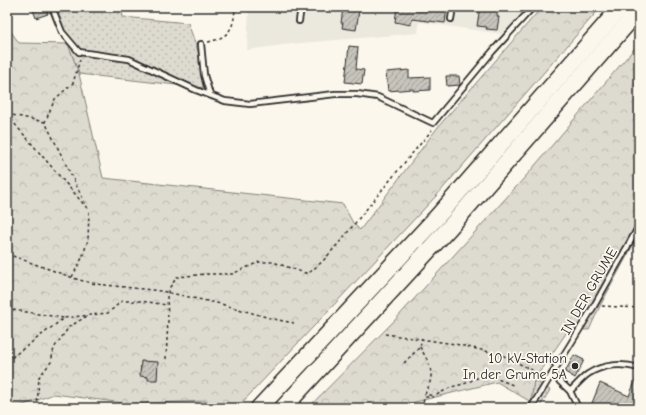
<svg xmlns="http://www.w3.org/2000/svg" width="646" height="415" font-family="'Comic Neue',sans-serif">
<defs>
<pattern id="green-dots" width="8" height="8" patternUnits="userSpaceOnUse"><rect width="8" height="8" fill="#dddad0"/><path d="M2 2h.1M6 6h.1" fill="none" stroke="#bebbb3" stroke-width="1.8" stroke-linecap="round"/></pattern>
<pattern id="forest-crowns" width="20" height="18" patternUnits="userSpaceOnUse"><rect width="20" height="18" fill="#dddad0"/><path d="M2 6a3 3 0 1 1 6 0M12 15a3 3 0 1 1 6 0" fill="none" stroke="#bebbb3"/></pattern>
<pattern id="building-hatch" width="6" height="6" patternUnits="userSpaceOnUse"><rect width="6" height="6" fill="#c7c4bc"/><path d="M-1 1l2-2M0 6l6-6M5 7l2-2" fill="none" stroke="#a29f99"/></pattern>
</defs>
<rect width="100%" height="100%" fill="#fbf7ec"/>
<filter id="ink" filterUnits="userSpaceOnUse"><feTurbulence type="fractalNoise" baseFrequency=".025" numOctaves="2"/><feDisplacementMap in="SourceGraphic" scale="8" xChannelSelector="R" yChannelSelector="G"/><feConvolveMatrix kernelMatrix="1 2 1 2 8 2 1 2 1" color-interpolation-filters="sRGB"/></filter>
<g filter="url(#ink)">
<polygon fill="#ebe8de" points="249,7 528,7 502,34 419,22 418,33 290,44 247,50"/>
<g fill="url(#green-dots)" stroke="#84827e">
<polygon points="54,7 121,7 123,17 188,23 199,54 203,88 79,74"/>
<polygon points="534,380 550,390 539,408 527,408 531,402"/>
</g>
<g fill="url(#forest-crowns)" stroke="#84827e">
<polygon points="542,7 601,7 437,195 237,408 204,408 206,401 131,404 54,394 15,408 7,408 7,26 19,43 68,44 79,74 103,178 343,204 353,223 360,230 438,127"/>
<polygon points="639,43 639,234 600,306 589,330 569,329 534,380 531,402 497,382 415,402 396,408 308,408 394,321 526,176"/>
</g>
<g fill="url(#building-hatch)" stroke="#2b2b2b">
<polygon points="32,7 45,7 48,14 36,18"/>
<polygon points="397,7 425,10 426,7 447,7 445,23 412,19 411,25 395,22"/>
<polygon points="480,7 498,7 497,16 499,17 497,30 486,29 487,27 477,26"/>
<polygon points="343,8 359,11 356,30 342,28 343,23 341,23"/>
<polygon points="349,46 358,47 356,69 364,70 362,84 345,82"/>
<polygon points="409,70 409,78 430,77 430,90 413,91 413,89 388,91 386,72"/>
<polygon points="446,76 459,76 460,85 447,86"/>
<polygon points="574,355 584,360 575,378 565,372"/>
<polygon points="141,361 158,362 157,380 148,380 148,377 140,376"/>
<polygon points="639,372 639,408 590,408 600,383 629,396"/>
</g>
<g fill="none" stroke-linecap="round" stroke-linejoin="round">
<g stroke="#2b2b2b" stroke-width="8">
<g id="lane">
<polyline points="52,7 62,32 79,52 129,59 196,90 225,101 250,104 335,94 357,94 378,97 433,123 492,52 533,7"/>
<polyline points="451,19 453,7"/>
<polyline points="299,21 301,7"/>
<polyline points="201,44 204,75 210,95"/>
<polyline points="551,361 557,365"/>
<polyline points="552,374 570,391 578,408"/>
<path d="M 570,391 C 576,386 581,379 588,374 C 603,364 622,363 639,368"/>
<polyline points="531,408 594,306 639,226"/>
</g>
</g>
<g stroke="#2b2b2b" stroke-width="19">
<g id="highway">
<polyline points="259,408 437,217 621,7"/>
<polyline points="283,408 449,228 639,10"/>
</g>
</g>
<g stroke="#2b2b2b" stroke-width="1.5" stroke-dasharray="3 3" stroke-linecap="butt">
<path d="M 208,42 C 230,37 234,28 235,7"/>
<polyline points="7,114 45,122"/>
<polyline points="7,115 87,208"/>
<polyline points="7,254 79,280 96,284 161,291 221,304 273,319 294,323"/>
<polyline points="72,277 82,258 88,240 89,211 45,122 55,99 73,83 80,60"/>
<polyline points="602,306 639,308"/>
<polyline points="7,309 64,318"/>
<polyline points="385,334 455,344 490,352 502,355 534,371 543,377"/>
<path d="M 420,347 C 426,358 434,369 430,382 C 429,386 427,390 425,394 L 433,396"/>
<polyline points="166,359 168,321 167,296 170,287 177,277 206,274 232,274 259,262 273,262 305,273 310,272 323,261 338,244 400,168 432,130"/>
<polyline points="7,361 64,318 108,313 122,301 141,301 167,305"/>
<polyline points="404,363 420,347 422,338"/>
<polyline points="37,408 39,377 51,362 54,348 69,327 87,316"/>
<polyline points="421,408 425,397 433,397 451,387 464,384 477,378 492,377 513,385"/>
</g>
<use href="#lane" stroke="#fbf7ec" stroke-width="4.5"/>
<use href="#highway" stroke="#fbf7ec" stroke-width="16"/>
</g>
</g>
<circle fill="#2b2b2b" stroke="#fbf7ec" stroke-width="1.5" cx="575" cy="366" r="4"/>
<g text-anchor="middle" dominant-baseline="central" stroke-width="3.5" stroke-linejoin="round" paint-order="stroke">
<g font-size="14" fill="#2b2b2b" stroke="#fbf7ec">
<text transform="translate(589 291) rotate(-60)">IN DER GRUME</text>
</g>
<g font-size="14" fill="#2b2b2b" stroke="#fbf7ec" text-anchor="end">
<text x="567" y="358">10 kV-Station<tspan x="567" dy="16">In der Grume 5A</tspan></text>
</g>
</g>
<rect width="646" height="415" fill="none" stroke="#fbf7ec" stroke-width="24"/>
<rect x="12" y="12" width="622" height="391" fill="none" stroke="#2b2b2b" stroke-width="1.5" filter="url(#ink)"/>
</svg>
